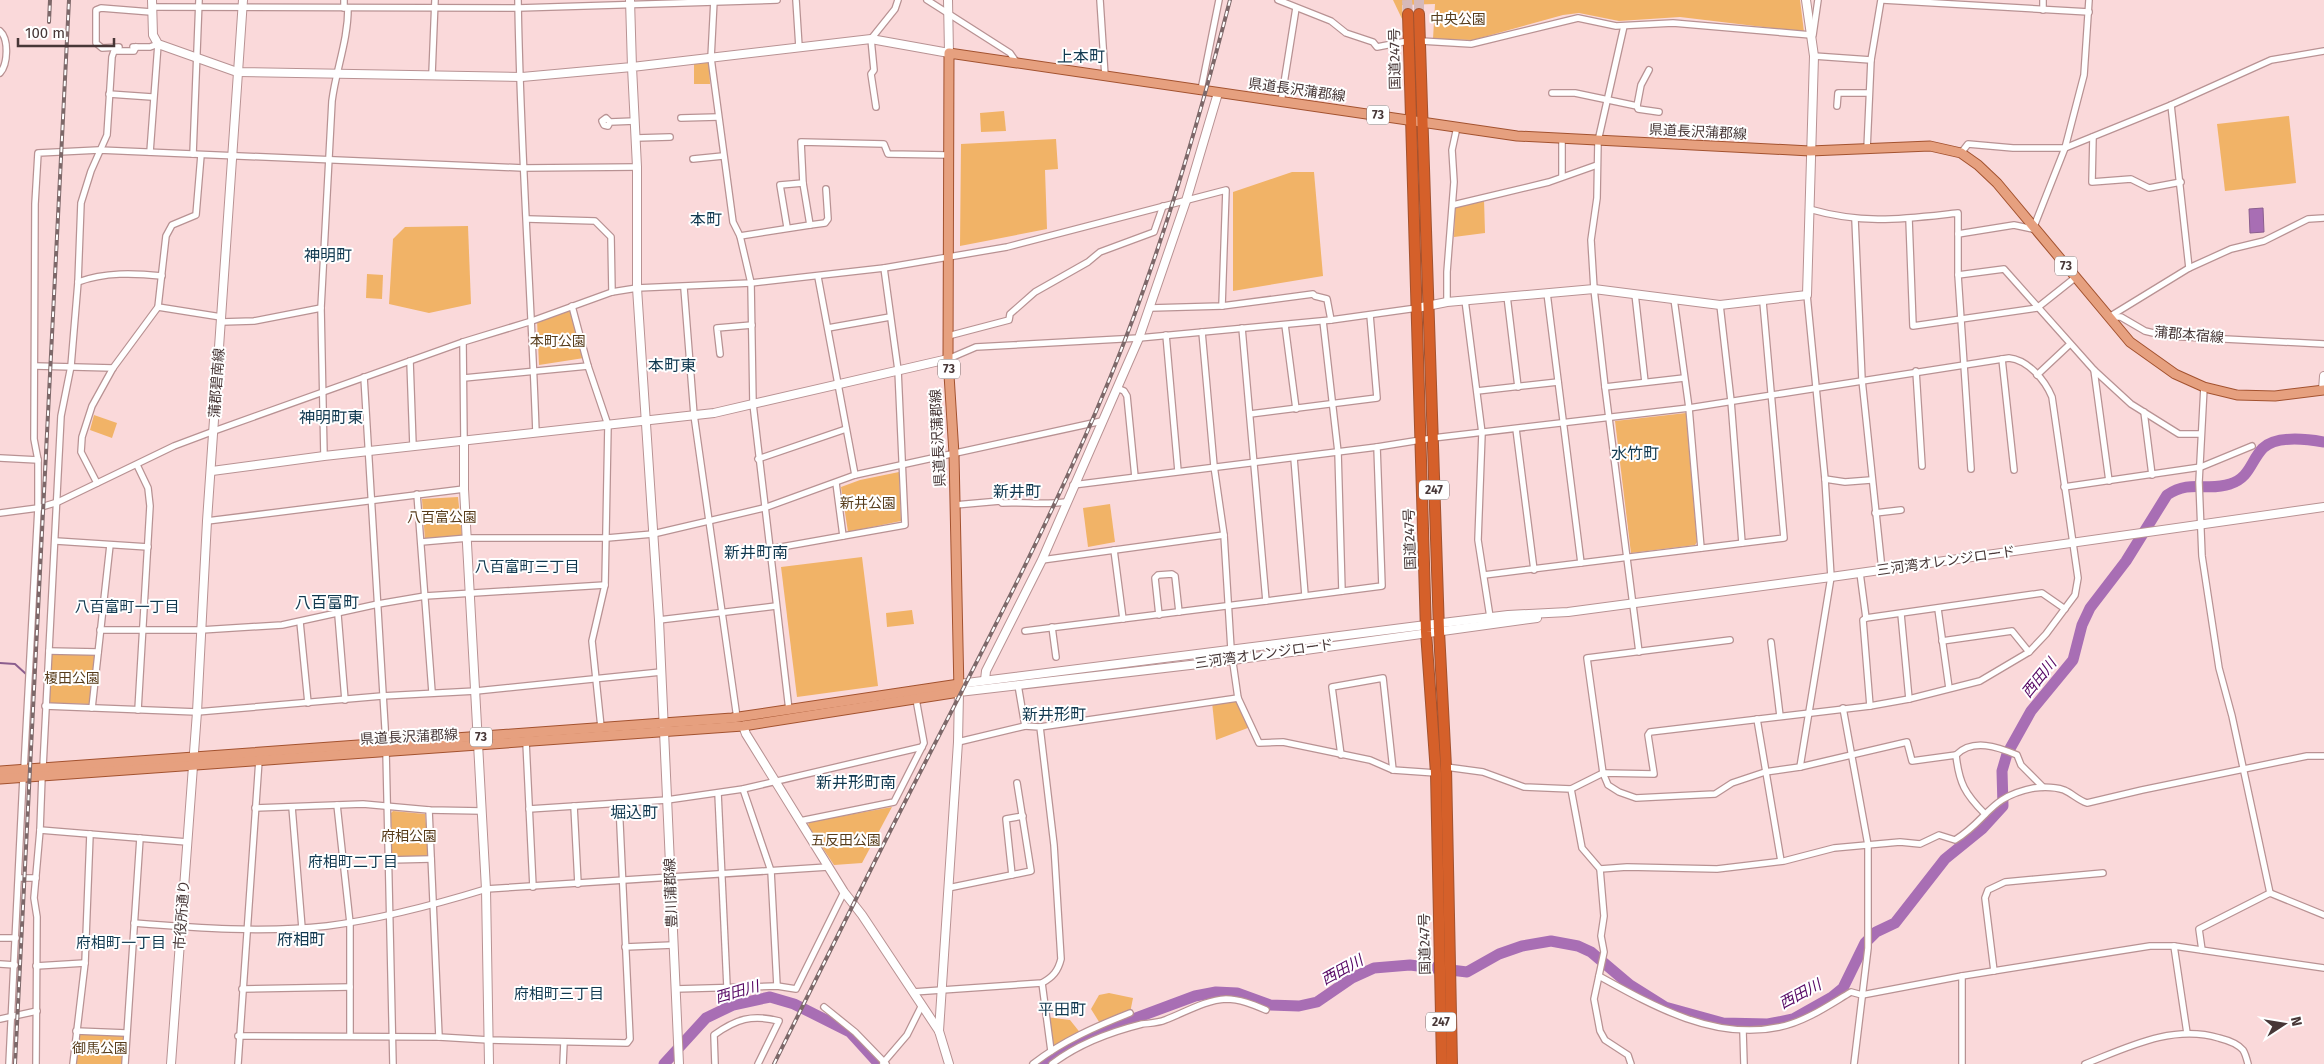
<svg xmlns="http://www.w3.org/2000/svg" width="2324" height="1064" font-family="'Fira Sans','Noto Sans JP',sans-serif">
<rect width="100%" height="100%" fill="#fad9da"/>
<g fill="#f1b367">
<polygon points="1393,0 1800,0 1804,32 1680,17 1619,21 1579,13 1563,15 1473,40 1433,39 1435,4 1402,5 1403,21"/>
<polygon points="709,62 710,84 694,84 694,64"/>
<polygon points="1004,111 1006,131 981,132 980,113"/>
<polygon points="2289,116 2296,183 2225,191 2217,124"/>
<polygon points="1056,139 1058,169 1045,170 1047,229 960,246 961,144"/>
<polygon points="1292,172 1314,172 1323,276 1233,291 1233,192"/>
<polygon points="1484,199 1485,233 1454,237 1455,208"/>
<polygon points="468,226 471,304 429,313 389,304 393,239 405,227"/>
<polygon points="367,274 383,275 382,299 366,298"/>
<polygon points="570,308 584,358 539,365 537,320"/>
<polygon points="1686,413 1697,542 1695,545 1631,553 1615,421"/>
<polygon points="94,415 117,423 112,438 90,430"/>
<polygon points="899,472 901,521 848,532 841,487 860,480"/>
<polygon points="458,497 462,535 425,540 422,499"/>
<polygon points="1110,504 1115,542 1088,547 1083,508"/>
<polygon points="862,557 878,686 797,697 781,567"/>
<polygon points="912,610 914,624 887,627 886,613"/>
<polygon points="55,653 94,654 95,656 89,704 51,703 49,701 52,655"/>
<polygon points="1238,698 1253,726 1216,740 1212,702"/>
<polygon points="892,807 862,863 834,865 808,826 809,822"/>
<polygon points="393,811 425,814 429,855 427,857 394,858 392,855 391,813"/>
<polygon points="1109,993 1133,998 1130,1013 1101,1025 1091,1009 1099,995"/>
<polygon points="1046,1017 1070,1020 1082,1035 1051,1051"/>
<polygon points="76,1031 126,1033 125,1064 73,1064"/>
</g>
<polygon fill="#a86eb4" stroke="#8b5e8e" points="2263,208 2264,232 2250,233 2249,209"/>
<g fill="none" stroke-linecap="round" stroke-linejoin="round">
<polyline stroke="#8b5e8e" stroke-width="2" points="0,663 15,664 26,674"/>
<g stroke="#a86eb4" stroke-width="11">
<polyline points="664,1064 706,1018 733,1005 770,997 794,1004 850,1032 879,1064"/>
<path d="M 1041,1064 L 1064,1048 L 1109,1028 L 1195,996 L 1216,992 L 1237,993 L 1270,1005 L 1299,1006 L 1317,1002 L 1352,978 L 1374,968 L 1410,965 L 1467,972 L 1499,954 L 1522,946 L 1551,941 L 1578,946 L 1591,952 L 1630,985 L 1665,1007 L 1723,1023 L 1768,1024 L 1793,1019 L 1832,997 L 1843,988 L 1865,943 L 1876,932 L 1895,923 L 1945,859 L 1982,829 L 2003,806 L 2002,771 L 2007,754 L 2031,711 L 2073,660 L 2082,625 L 2090,608 L 2126,561 L 2167,495 C 2191,479 2207,492 2230,484 C 2250,478 2251,460 2263,448 C 2277,435 2307,439 2324,442"/>
</g>
<g stroke="#d6b9b9" stroke-width="10" stroke-dasharray="10 5" stroke-linecap="butt">
<polyline points="1407,0 1408,14"/>
<polyline points="1419,0 1419,14"/>
</g>
<g stroke="#b89293" stroke-width="8">
<g id="street">
<polyline points="344,0 344,8"/>
<path d="M 518,0 C 520,145 531,289 536,433"/>
<polyline points="714,0 711,58 733,222 740,236 751,283 753,404 789,710"/>
<polyline points="796,0 799,47"/>
<polyline points="927,0 1010,53 1017,63"/>
<polyline points="1100,0 1105,76"/>
<polyline points="1278,0 1331,21 1346,33 1373,42 1377,47 1408,41"/>
<polyline points="1883,0 2089,12"/>
<polyline points="2043,0 2043,10"/>
<polyline points="152,7 518,8 777,0"/>
<polyline points="1624,26 1598,141 1597,198 1591,240 1594,289 1605,387 1639,652"/>
<path d="M 0,31 C 9,39 8,64 0,73"/>
<polyline points="1813,35 1818,0"/>
<polyline points="1421,41 1471,44 1578,18 1616,26 1673,23 1811,35"/>
<polyline points="119,47 102,48 96,43 96,10 101,8 151,12"/>
<polyline points="133,47 150,47 158,44"/>
<polyline points="1814,56 1871,60"/>
<polyline points="1649,70 1641,85 1637,106 1638,109 1659,112"/>
<polyline points="432,74 435,0"/>
<polyline points="1201,90 1219,0"/>
<polyline points="1552,93 1575,93 1637,106"/>
<polyline points="109,94 152,97"/>
<polyline points="1281,102 1296,8"/>
<polyline points="2171,105 2189,268"/>
<polyline points="1837,106 1838,93 1869,93"/>
<polyline points="876,107 871,74 874,70 871,39 895,9 898,0"/>
<polyline points="681,118 718,117"/>
<polyline points="610,122 606,118 602,121 604,125 608,126 610,122 635,121"/>
<polyline points="2093,137 2092,182 2131,179 2149,188 2181,182"/>
<polyline points="636,138 670,137"/>
<polyline points="1867,149 1871,60 1881,0"/>
<polyline points="150,152 158,44"/>
<polyline points="1961,153 1968,144 2013,148 2065,148 2171,105 2271,60 2324,51"/>
<polyline points="193,154 199,0"/>
<polyline points="693,159 723,156"/>
<polyline points="1562,176 1562,138"/>
<polyline points="1453,205 1549,182 1597,165"/>
<path d="M 1809,209 C 1865,225 1902,219 1958,213 L 1958,275 L 1971,469"/>
<polyline points="528,219 595,221 611,237 612,292"/>
<polyline points="1855,219 1862,380 1882,570"/>
<polyline points="1909,219 1913,326 2037,308 2076,277"/>
<polyline points="810,225 825,223 828,219 826,189"/>
<polyline points="787,227 780,185 803,183"/>
<polyline points="1958,234 2014,225 2033,229 2065,148 2084,75 2089,0"/>
<polyline points="740,236 810,225 803,183 801,142 884,144 888,154 948,155"/>
<polyline points="1958,275 2004,269 2094,370"/>
<polyline points="818,277 855,475"/>
<path d="M 78,282 C 105,272 134,273 162,276"/>
<polyline points="684,288 694,415 737,718"/>
<polyline points="1547,293 1581,563"/>
<polyline points="1635,294 1645,382"/>
<polyline points="1507,296 1518,387"/>
<polyline points="1674,299 1689,408 1701,548"/>
<polyline points="1465,300 1482,433 1478,540 1490,617"/>
<polyline points="1447,302 1447,272 1454,182 1452,150 1457,127"/>
<polyline points="1720,305 1731,401 1742,543"/>
<polyline points="572,306 588,366 608,425 605,585 592,641 601,727"/>
<polyline points="158,307 221,317"/>
<polyline points="1150,308 1222,306 1313,294 1315,296 1327,299 1331,320"/>
<polyline points="2109,317 2189,268 2231,249 2264,241 2308,219 2324,218"/>
<polyline points="2111,317 2121,317 2145,331 2166,336 2324,344"/>
<polyline points="1323,321 1338,452 1342,591"/>
<polyline points="221,322 254,321 321,308"/>
<polyline points="1285,325 1296,409"/>
<polyline points="828,328 890,317"/>
<polyline points="1202,332 1214,466 1224,535 1231,649 1238,698 1259,743 1283,742 1370,760 1393,770 1436,773"/>
<polyline points="1166,335 1178,471"/>
<polyline points="948,336 1009,320 1010,314 1035,292 1088,262 1100,252 1154,232 1163,206"/>
<polyline points="463,342 464,441"/>
<polyline points="720,354 717,328 752,325"/>
<polyline points="948,359 976,347 1139,338 1331,320 1417,308"/>
<polyline points="2002,359 2014,470"/>
<polyline points="410,361 413,446"/>
<polyline points="35,366 113,368"/>
<polyline points="1916,371 1922,466"/>
<polyline points="2037,375 2069,345"/>
<polyline points="364,377 386,744"/>
<polyline points="464,378 588,366"/>
<polyline points="1605,387 1684,378"/>
<polyline points="2204,387 2199,482 2202,556 2219,668 2232,716 2270,893"/>
<polyline points="1117,388 1124,391 1127,396 1135,477"/>
<polyline points="1477,391 1558,382"/>
<polyline points="2144,412 2152,475"/>
<polyline points="1250,414 1377,398 1370,315"/>
<polyline points="1516,429 1534,570"/>
<path d="M 324,456 L 321,308 L 332,101 C 336,69 348,41 348,8"/>
<polyline points="0,458 38,460"/>
<polyline points="1294,458 1305,595"/>
<polyline points="758,459 846,429"/>
<polyline points="137,465 148,488 150,506 138,710"/>
<polyline points="1825,479 1845,482 1871,480"/>
<polyline points="2109,481 2094,370 2131,404 2179,434 2201,434"/>
<polyline points="97,483 81,452 82,437 92,406 113,368 158,307 166,236 172,225 196,215 201,155"/>
<polyline points="836,483 843,536"/>
<polyline points="1073,485 1377,447"/>
<polyline points="2064,487 2201,467 2252,446"/>
<polyline points="417,494 432,692"/>
<path d="M 955,505 L 1000,501 L 1002,503 C 1024,502 1044,505 1066,502"/>
<polyline points="0,513 38,508 58,502 174,446 214,431 463,342 532,321 612,292 637,288 751,283 884,268 1007,247 1226,190 1222,306"/>
<polyline points="1875,513 1901,510"/>
<polyline points="207,521 464,489"/>
<polyline points="56,541 148,547"/>
<polyline points="421,542 468,538 607,538 653,534 764,508 855,475 1102,421"/>
<polyline points="770,549 905,525 898,370 884,268"/>
<polyline points="1114,550 1123,619"/>
<polyline points="1042,560 1224,535"/>
<polyline points="1860,573 1866,618 1863,620 1870,706"/>
<polyline points="1484,575 1784,538 1763,302"/>
<path d="M 1266,601 L 1382,586 L 1377,447 L 1433,438 L 1689,408 L 2009,358 C 2028,360 2045,380 2052,397 L 2078,578 L 2075,595 L 2046,634 L 2029,652 L 1980,681 L 1909,699 L 1870,706 L 1650,732 L 1648,735 L 1654,774 L 1603,773 L 1571,789"/>
<polyline points="1938,609 1949,688"/>
<polyline points="1901,614 1909,699"/>
<polyline points="338,615 345,700"/>
<polyline points="1159,615 1155,578 1158,575 1172,574 1175,576 1179,612"/>
<polyline points="1866,618 2042,593 2065,609"/>
<polyline points="659,620 776,606"/>
<polyline points="300,622 308,703"/>
<polyline points="1052,627 1056,657"/>
<polyline points="100,630 201,630 282,625 378,604 425,596 605,585"/>
<polyline points="1025,631 1266,601 1242,328"/>
<path d="M 1730,640 L 1587,658 L 1603,773 L 1608,785 L 1619,792 L 1636,798 L 1715,794 L 1732,783 L 1765,772 L 1800,767 L 1907,742 L 1912,761 L 1956,755 C 1959,783 1965,794 1985,814"/>
<polyline points="1942,641 2012,631 2029,652"/>
<polyline points="1771,642 1780,716"/>
<polyline points="49,651 98,652"/>
<polyline points="45,706 197,712 382,696 476,691 661,672"/>
<polyline points="92,708 110,545"/>
<polyline points="1843,708 1868,845 1868,948 1854,1064"/>
<polyline points="1757,719 1781,861"/>
<polyline points="1040,727 1238,698"/>
<polyline points="526,742 533,887"/>
<polyline points="958,742 1025,726"/>
<polyline points="386,751 393,1064"/>
<polyline points="1341,755 1332,687 1383,678 1393,770"/>
<path d="M 1956,755 C 1973,738 1998,747 2017,755 L 2021,765 L 2043,787"/>
<polyline points="43,767 61,416 71,366 78,282 81,203 91,171 107,135 112,57 114,51 134,51 136,47"/>
<polyline points="1446,767 1483,772 1524,787 1571,789 1582,848 1600,869 1604,916 1601,936 1604,952 1594,999 1600,1031 1605,1040 1628,1055 1631,1064"/>
<polyline points="1800,767 1831,577 1825,479 1807,295"/>
<polyline points="24,769 38,508 38,460 34,439 35,204 38,153 99,150 523,168 637,167"/>
<polyline points="743,789 771,871 777,986"/>
<polyline points="718,793 727,987"/>
<polyline points="337,805 350,923 350,1036"/>
<polyline points="574,806 578,884"/>
<polyline points="292,807 302,928"/>
<polyline points="255,808 363,804 429,810 482,811"/>
<polyline points="529,809 667,800 743,789 922,747"/>
<polyline points="429,810 439,1037"/>
<polyline points="800,821 894,802 924,743 916,699"/>
<polyline points="40,830 187,842"/>
<polyline points="388,860 431,859"/>
<path d="M 1600,869 L 1627,867 L 1717,869 L 1784,861 L 1834,848 L 1900,842 L 1920,844 L 1939,835 L 1955,840 C 1989,819 1988,797 2034,788 C 2043,787 2055,787 2064,790 C 2073,794 2078,800 2087,803 L 2142,790 L 2307,756 L 2324,756"/>
<polyline points="1012,875 1006,819 1023,816"/>
<polyline points="20,878 36,878"/>
<polyline points="948,888 1031,871 1017,783"/>
<path d="M 134,923 C 198,928 263,933 327,926 C 381,919 434,905 486,889 L 828,867"/>
<polyline points="0,938 16,938"/>
<polyline points="2174,946 2187,1033"/>
<polyline points="625,947 673,945"/>
<polyline points="2202,950 2199,929 2270,893 2324,915"/>
<polyline points="0,964 15,965"/>
<polyline points="36,966 85,963"/>
<polyline points="1994,971 1985,898 1988,890 2005,882 2103,873"/>
<path d="M 1599,976 C 1653,1006 1715,1041 1779,1027 C 1805,1022 1829,1005 1851,992 L 1862,995 L 1962,976 L 2150,946 L 2174,946 L 2324,968"/>
<polyline points="1962,976 1962,1064"/>
<polyline points="1042,983 1051,1051"/>
<polyline points="242,989 350,987"/>
<polyline points="675,989 777,986 796,989 844,892"/>
<path d="M 913,992 L 1042,983 C 1053,977 1058,971 1061,959 L 1054,845 L 1040,727 L 1025,726 L 1018,685"/>
<polyline points="824,1007 855,1032 886,1064"/>
<polyline points="0,1019 37,1011"/>
<polyline points="76,1031 126,1033"/>
<polyline points="1743,1031 1744,1064"/>
<polyline points="238,1036 439,1037 489,1040 627,1043 630,1039 619,803"/>
<polyline points="883,1063 907,1035 922,1005"/>
<polyline points="9,1064 23,778"/>
<polyline points="36,1064 37,917 34,898 40,830 42,776"/>
<polyline points="73,1064 85,963 90,834"/>
<polyline points="125,1064 140,838"/>
<polyline points="238,1064 259,760"/>
<polyline points="563,1064 564,1042"/>
<path d="M 715,1064 L 714,1035 C 736,1019 752,1014 779,1021 L 758,1064"/>
<path d="M 1033,1064 C 1062,1041 1097,1026 1130,1013"/>
<path d="M 1052,1064 C 1078,1044 1110,1032 1142,1024 C 1150,1023 1158,1023 1165,1020 C 1184,1013 1205,1000 1226,999 C 1240,999 1254,1005 1266,1010"/>
<path d="M 2085,1064 C 2128,1047 2173,1024 2219,1038 C 2227,1040 2237,1043 2243,1050 C 2245,1053 2247,1060 2248,1064"/>
</g>
</g>
<g stroke="#b89293" stroke-width="10">
<g id="secondary">
<polyline points="152,0 153,35 158,44 237,72 522,77 632,67 630,0"/>
<polyline points="1417,308 1447,302 1594,289 1720,305 1807,295 1814,56 1806,0"/>
<polyline points="2323,390 2324,376"/>
<polyline points="464,441 464,489 486,889 489,1064"/>
<polyline points="212,471 324,456 714,413 948,359"/>
<polyline points="985,680 986,671 1042,560 1139,338 1186,201 1218,93"/>
<polyline points="959,684 1426,625 1508,615 1568,612 1831,577 2324,507"/>
<polyline points="743,726 746,734 844,892 862,915 939,1031 949,1064"/>
<polyline points="939,1031 958,742 959,692 1233,660 1537,618"/>
<polyline points="171,1064 197,712 207,521 243,0"/>
<polyline points="679,1064 659,620 637,288 637,167 632,67 871,39 949,53 948,0"/>
</g>
</g>
<g stroke="#a3522f" stroke-width="11">
<g id="primary">
<polyline points="0,771 732,718 959,684"/>
<polyline points="0,779 743,726 959,692 954,454 948,359 949,53 1517,136 1810,151 1930,146 1961,153 1978,165 1997,183 2130,342 2175,374 2204,387 2237,395 2275,396 2324,390"/>
</g>
</g>
<g stroke="#a3522f" stroke-width="12">
<g id="highway">
<polyline points="1408,14 1426,632 1436,773 1442,1064"/>
<polyline points="1419,14 1439,631 1446,767 1452,1064"/>
</g>
</g>
<use href="#street" stroke="#fff" stroke-width="5.5"/>
<use href="#secondary" stroke="#fff" stroke-width="8"/>
<use href="#primary" stroke="#e6a07f" stroke-width="9"/>
<use href="#highway" stroke="#d5602a" stroke-width="10"/>
<g stroke="#7d6869" stroke-width="4">
<g id="rail">
<polyline points="49,22 50,0"/>
<polyline points="15,1064 69,0"/>
<path d="M 774,1064 C 818,975 862,886 907,798 C 978,659 1051,522 1110,378 C 1160,255 1197,128 1230,0"/>
</g>
</g>
<use href="#rail" stroke="#fff" stroke-width="2" stroke-dasharray="5.5" stroke-linecap="butt"/>
</g>
<g text-anchor="middle" dominant-baseline="central" stroke-width="4" stroke-linejoin="round" paint-order="stroke">
<g fill="#fff" stroke="#7e7373" stroke-width="1">
<rect x="1367" y="105.5" width="22" height="19" rx="4"/>
<rect x="2055" y="256.5" width="22" height="19" rx="4"/>
<rect x="938" y="359.5" width="22" height="19" rx="4"/>
<rect x="1419" y="480.5" width="30" height="19" rx="4"/>
<rect x="470" y="727.5" width="22" height="19" rx="4"/>
<rect x="1426" y="1012.5" width="30" height="19" rx="4"/>
</g>
<g font-size="12" font-weight="bold" fill="#473737">
<text x="1378" y="115">73</text>
<text x="2066" y="266">73</text>
<text x="949" y="369">73</text>
<text x="1434" y="490">247</text>
<text x="481" y="737">73</text>
<text x="1441" y="1022">247</text>
</g>
<g font-size="14" fill="#573c1b" stroke="#fff">
<text x="1458" y="19">中央公園</text>
<text x="558" y="341">本町公園</text>
<text x="868" y="503">新井公園</text>
<text x="442" y="517">八百富公園</text>
<text x="72" y="678">榎田公園</text>
<text x="409" y="836">府相公園</text>
<text x="846" y="840">五反田公園</text>
<text x="100" y="1048">御馬公園</text>
</g>
<g font-size="14" fill="#473737" stroke="#fff">
<text transform="translate(1395 59) rotate(-91)">国道247号</text>
<text transform="translate(1297 90) rotate(8)">県道長沢蒲郡線</text>
<text transform="translate(1698 132) rotate(3)">県道長沢蒲郡線</text>
<text transform="translate(2189 335) rotate(5)">蒲郡本宿線</text>
<text transform="translate(217 383) rotate(-86)">蒲郡碧南線</text>
<text transform="translate(938 438) rotate(-93)">県道長沢蒲郡線</text>
<text transform="translate(1410 539) rotate(-92)">国道247号</text>
<text transform="translate(1946 561) rotate(-8)">三河湾オレンジロード</text>
<text transform="translate(1264 654) rotate(-8)">三河湾オレンジロード</text>
<text transform="translate(409 737) rotate(-3)">県道長沢蒲郡線</text>
<text transform="translate(671 893) rotate(-92)">豊川蒲郡線</text>
<text transform="translate(182 915) rotate(-86)">市役所通り</text>
<text transform="translate(1425 944) rotate(-91)">国道247号</text>
</g>
<g font-size="15" fill="#113950" stroke="#fff">
<text x="527" y="567">八百富町三丁目</text>
<text x="127" y="607">八百富町一丁目</text>
<text x="353" y="862">府相町二丁目</text>
<text x="121" y="943">府相町一丁目</text>
<text x="559" y="994">府相町三丁目</text>
</g>
<g font-size="15" font-style="italic" fill="#560764" stroke="#fff">
<text transform="translate(2039 678) rotate(-51)">西田川</text>
<text transform="translate(1342 970) rotate(-29)">西田川</text>
<text transform="translate(737 992) rotate(-16)">西田川</text>
<text transform="translate(1800 994) rotate(-28)">西田川</text>
</g>
<g font-size="16" fill="#113950" stroke="#fff">
<text x="1081" y="56">上本町</text>
<text x="706" y="219">本町</text>
<text x="328" y="255">神明町</text>
<text x="672" y="365">本町東</text>
<text x="331" y="417">神明町東</text>
<text x="1635" y="453">水竹町</text>
<text x="1017" y="491">新井町</text>
<text x="756" y="552">新井町南</text>
<text x="327" y="602">八百富町</text>
<text x="1054" y="714">新井形町</text>
<text x="856" y="782">新井形町南</text>
<text x="634" y="812">堀込町</text>
<text x="301" y="939">府相町</text>
<text x="1062" y="1009">平田町</text>
</g>
</g>
<g transform="translate(2284 1024) rotate(78)" stroke="#ffffff" stroke-width="4" paint-order="stroke">
<path d="M0-4L9 19L0 12L-9 19Z" fill="#473737"/>
<text y="-8" font-size="14" font-weight="bold" text-anchor="middle" fill="#473737">N</text>
</g>
<path d="M18 38v8h96v-8" fill="none" stroke="#473737" stroke-width="2.5"/>
<text x="25" y="38" font-size="15" fill="#473737" stroke="#ffffff" stroke-width="4" paint-order="stroke">100 m</text>
</svg>
